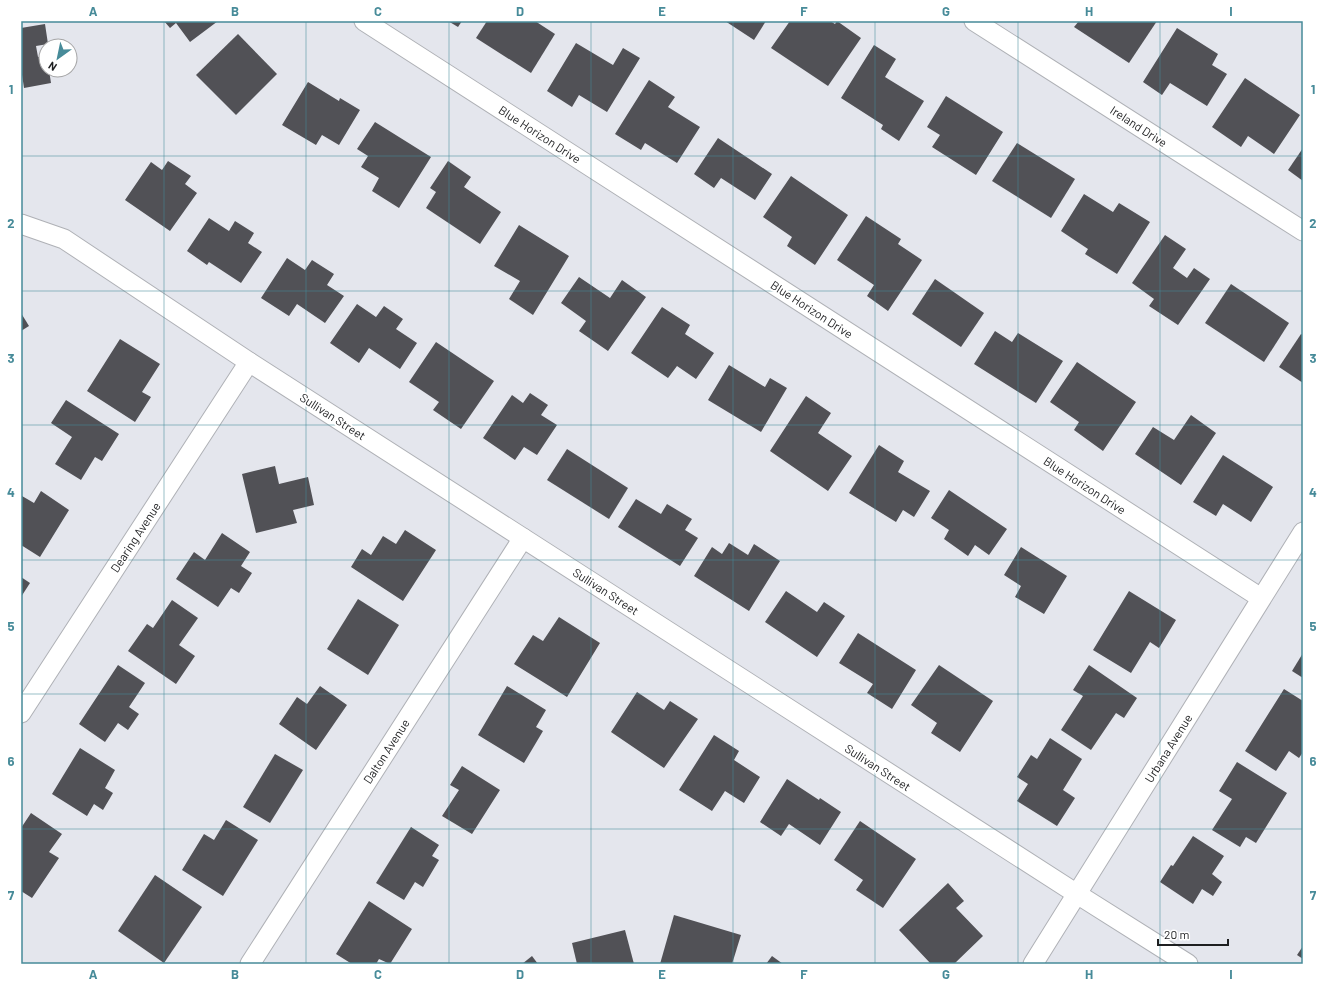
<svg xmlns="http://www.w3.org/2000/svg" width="1324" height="985" font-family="Barlow,sans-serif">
<rect width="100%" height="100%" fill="#e4e6ed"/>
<g fill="#515156">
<polygon points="164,21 218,21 190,42 176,23 170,28"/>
<polygon points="448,21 462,21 458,27"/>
<polygon points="487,21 535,21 555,34 531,73 476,38"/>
<polygon points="725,21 766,21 754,40"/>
<polygon points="790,21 830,21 835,24 837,21 861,38 828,86 771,48"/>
<polygon points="1079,21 1157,21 1129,63 1074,27"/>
<polygon points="45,24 48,44 36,46 38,57 46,55 46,70 49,70 51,83 24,88 21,68 21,28"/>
<polygon points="1177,28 1218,54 1212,65 1227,74 1207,106 1170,83 1162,95 1143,82"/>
<polygon points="238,34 277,74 236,115 196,75"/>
<polygon points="576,43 613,65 623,48 640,58 607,112 579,95 572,107 547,91"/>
<polygon points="874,45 896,59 885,77 924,101 899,141 881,129 883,125 841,98"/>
<polygon points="1245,78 1300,115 1274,154 1248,136 1241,147 1212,127"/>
<polygon points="649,80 675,97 668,107 700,127 677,163 645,143 641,150 615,134"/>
<polygon points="308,82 339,101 340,98 360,110 339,145 322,135 316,145 282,125"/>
<polygon points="946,96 1003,132 976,175 932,147 940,135 927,127"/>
<polygon points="375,122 431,157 399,208 372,191 379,178 361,167 368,156 357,149"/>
<polygon points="718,138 772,174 755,200 721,178 714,188 694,174"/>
<polygon points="1017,143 1075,179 1051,218 992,181"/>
<polygon points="1303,148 1303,181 1288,170"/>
<polygon points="168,161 191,176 185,184 197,193 170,231 125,200 151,162 162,170"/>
<polygon points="448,161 471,177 464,187 501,212 480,244 426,208 436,192 430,188"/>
<polygon points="791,176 848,215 815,265 787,246 792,237 763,217"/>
<polygon points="1084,194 1113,212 1119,203 1150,222 1117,274 1085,254 1088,249 1061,231"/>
<polygon points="866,216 901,239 898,244 922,260 888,311 867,296 874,285 837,260"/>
<polygon points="209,218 229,231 235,221 254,233 248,243 262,252 241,283 209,262 207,265 187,251"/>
<polygon points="519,225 569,256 533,315 509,299 520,281 494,266"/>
<polygon points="1165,235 1186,249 1173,268 1187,278 1194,268 1210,279 1178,325 1149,306 1154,299 1132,283"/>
<polygon points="287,258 305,270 312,260 334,274 327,285 344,296 325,323 297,304 289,316 261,298"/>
<polygon points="579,277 610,298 622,280 646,297 608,351 579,331 586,321 561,303"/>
<polygon points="935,279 984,313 961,347 912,314"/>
<polygon points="1231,284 1289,323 1264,362 1205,323"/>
<polygon points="357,304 376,317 384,306 403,319 396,329 417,343 400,369 369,348 359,363 330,343"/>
<polygon points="662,307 690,325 685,334 714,353 696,379 677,366 668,378 631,353"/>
<polygon points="21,313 29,326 21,331"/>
<polygon points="995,331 1012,342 1018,333 1063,361 1036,403 974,364"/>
<polygon points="1301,334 1303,335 1303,383 1279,367"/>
<polygon points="120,339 160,364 142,392 151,397 135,422 87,391"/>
<polygon points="436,342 494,381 461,429 433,410 439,402 409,382"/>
<polygon points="1077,362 1136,402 1103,451 1074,430 1079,422 1050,402"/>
<polygon points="729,365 765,387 770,378 787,388 761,432 708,400"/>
<polygon points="530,393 548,405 541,415 557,425 537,455 524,447 515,460 483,438 512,395 523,403"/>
<polygon points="806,396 831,413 818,433 852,456 828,491 770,451"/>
<polygon points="66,400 119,434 102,461 95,457 81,480 55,464 72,437 51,423"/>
<polygon points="1191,415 1216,433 1181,485 1135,454 1153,427 1174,440"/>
<polygon points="879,445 904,461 898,472 930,491 914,517 903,510 896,522 849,493"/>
<polygon points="567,449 628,488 609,519 547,480"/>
<polygon points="1223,455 1273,487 1251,522 1223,504 1216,516 1193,502"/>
<polygon points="275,466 279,484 308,477 314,505 293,510 297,523 256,533 242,474"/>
<polygon points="949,490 1007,529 989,555 975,545 968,556 944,539 949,530 931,518"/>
<polygon points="41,491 69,510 40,557 21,545 21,499 22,496 34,503"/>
<polygon points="636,499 661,514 667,504 692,519 685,530 698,538 680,566 618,527"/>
<polygon points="405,530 436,550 403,601 351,567 362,549 371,555 383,536 396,544"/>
<polygon points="222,533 250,552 241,566 252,573 239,593 231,588 218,607 176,579 194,552 205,560"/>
<polygon points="729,543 748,555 754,544 780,561 749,611 694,576 712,547 722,554"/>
<polygon points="1021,547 1067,576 1044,614 1015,597 1021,586 1004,575"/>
<polygon points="21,577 30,583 21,597"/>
<polygon points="786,591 817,612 824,602 845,616 817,657 765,622"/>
<polygon points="1129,591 1176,620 1159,648 1150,642 1131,673 1093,650"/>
<polygon points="358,599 399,625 368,675 327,649"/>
<polygon points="172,600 198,618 179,645 195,656 176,684 128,651 147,624 153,628"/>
<polygon points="559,617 600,643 567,697 514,664 533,635 543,641"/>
<polygon points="858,633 916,670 892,709 867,693 873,684 839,663"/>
<polygon points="1303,653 1303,678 1292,671"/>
<polygon points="118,665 145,683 129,707 139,714 128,730 118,723 105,742 79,724"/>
<polygon points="939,665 993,701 960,752 931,733 937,723 911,705"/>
<polygon points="1089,665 1137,698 1124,718 1116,713 1091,750 1061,730 1083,696 1073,690"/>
<polygon points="320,686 347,705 316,750 279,724 297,697 307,704"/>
<polygon points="507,686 546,710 536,727 543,731 524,763 478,735"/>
<polygon points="1284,689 1303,701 1303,752 1299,758 1289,751 1276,771 1245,751"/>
<polygon points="637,692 664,710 670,701 698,719 664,768 611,732"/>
<polygon points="714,735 739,751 734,760 760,777 744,803 725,791 712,811 679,790"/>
<polygon points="1050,738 1082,759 1063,790 1075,798 1057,826 1017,801 1028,784 1017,777 1031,755 1037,759"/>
<polygon points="80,748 115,770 105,788 113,793 103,810 94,804 87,816 52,794"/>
<polygon points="275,754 303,770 270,823 243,807"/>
<polygon points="1237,762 1287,793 1256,843 1246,837 1240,847 1212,830 1232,799 1219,791"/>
<polygon points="462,766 500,790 472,834 442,816 459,790 450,785"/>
<polygon points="787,779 819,800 820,798 841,812 820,845 789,824 781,836 760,822"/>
<polygon points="31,813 62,834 49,852 59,858 32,898 21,891 21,828"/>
<polygon points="226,820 258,840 223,896 182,870 204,834 214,840"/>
<polygon points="860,821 916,859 883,908 856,890 863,880 834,860"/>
<polygon points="411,827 439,845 432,856 439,860 423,887 415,882 404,900 376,883"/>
<polygon points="1193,836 1224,856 1212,874 1222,882 1213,896 1202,889 1193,904 1160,882 1171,865 1173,866"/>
<polygon points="155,875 202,907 164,963 118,931"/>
<polygon points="948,883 964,901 956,908 983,936 954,964 931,964 899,930"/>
<polygon points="369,901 412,929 390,964 379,959 376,964 352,964 336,954"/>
<polygon points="674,915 741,935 732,964 660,964"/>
<polygon points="625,930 634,964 577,964 572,943"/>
<polygon points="1303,946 1303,959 1297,955"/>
<polygon points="532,956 538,964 522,964"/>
<polygon points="772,956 783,964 766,964"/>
</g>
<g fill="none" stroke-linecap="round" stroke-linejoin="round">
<g stroke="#afb1b6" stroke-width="21">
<g id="street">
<polyline points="364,21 1261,598"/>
<polyline points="974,21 1303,231"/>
<polyline points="21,224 64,239 249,362 1077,894 1188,964"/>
<polyline points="21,713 249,362"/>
<polyline points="250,964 523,538"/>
<polyline points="1033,964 1303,532"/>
</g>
</g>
<use href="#street" stroke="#fff" stroke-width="19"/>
</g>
<path fill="none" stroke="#478b99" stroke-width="1" stroke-opacity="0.55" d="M 164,21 L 164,964M 306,21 L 306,964M 449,21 L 449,964M 591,21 L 591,964M 733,21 L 733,964M 875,21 L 875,964M 1018,21 L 1018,964M 1160,21 L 1160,964M 21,156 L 1303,156M 21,291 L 1303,291M 21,425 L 1303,425M 21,560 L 1303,560M 21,694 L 1303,694M 21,829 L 1303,829"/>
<g text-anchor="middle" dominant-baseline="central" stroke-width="4" stroke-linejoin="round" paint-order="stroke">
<g font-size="12" fill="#1e1f21" stroke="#fff">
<text transform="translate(1139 126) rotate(33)">Ireland Drive</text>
<text transform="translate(540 134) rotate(33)">Blue Horizon Drive</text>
<text transform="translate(812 309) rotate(33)">Blue Horizon Drive</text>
<text transform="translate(333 416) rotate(33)">Sullivan Street</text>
<text transform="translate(1085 485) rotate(33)">Blue Horizon Drive</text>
<text transform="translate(135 537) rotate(-57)">Dearing Avenue</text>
<text transform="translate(606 591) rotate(33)">Sullivan Street</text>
<text transform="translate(1168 748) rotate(-58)">Urbana Avenue</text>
<text transform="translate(386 751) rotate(-57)">Dalton Avenue</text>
<text transform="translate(878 767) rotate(33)">Sullivan Street</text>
</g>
</g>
<rect width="1324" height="985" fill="none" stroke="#ffffff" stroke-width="44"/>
<g transform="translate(58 58) rotate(213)"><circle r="19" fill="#ffffff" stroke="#a5a5a6"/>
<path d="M0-3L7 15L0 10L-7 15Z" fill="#478b99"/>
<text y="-6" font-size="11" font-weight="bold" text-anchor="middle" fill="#1e1f21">N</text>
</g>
<path d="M1158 939v6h70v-6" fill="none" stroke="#1e1f21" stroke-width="2"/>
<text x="1164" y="939" font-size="12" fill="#1e1f21" stroke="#ffffff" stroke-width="3" paint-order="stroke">20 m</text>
<rect x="22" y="22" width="1280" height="941" fill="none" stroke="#478b99" stroke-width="1.5"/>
<g font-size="13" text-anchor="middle" font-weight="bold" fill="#478b99">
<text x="93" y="16">A</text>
<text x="235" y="16">B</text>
<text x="378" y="16">C</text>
<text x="520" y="16">D</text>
<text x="662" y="16">E</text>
<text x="804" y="16">F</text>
<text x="946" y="16">G</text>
<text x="1089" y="16">H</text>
<text x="1231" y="16">I</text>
<text x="11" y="94">1</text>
<text x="1313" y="94">1</text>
<text x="11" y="228">2</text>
<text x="1313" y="228">2</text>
<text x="11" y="363">3</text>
<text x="1313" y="363">3</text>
<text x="11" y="497">4</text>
<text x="1313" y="497">4</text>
<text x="11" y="631">5</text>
<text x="1313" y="631">5</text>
<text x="11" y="766">6</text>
<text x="1313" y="766">6</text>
<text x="11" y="900">7</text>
<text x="1313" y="900">7</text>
<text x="93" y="979">A</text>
<text x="235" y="979">B</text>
<text x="378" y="979">C</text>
<text x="520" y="979">D</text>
<text x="662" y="979">E</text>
<text x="804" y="979">F</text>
<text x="946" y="979">G</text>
<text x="1089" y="979">H</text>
<text x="1231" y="979">I</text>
</g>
</svg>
